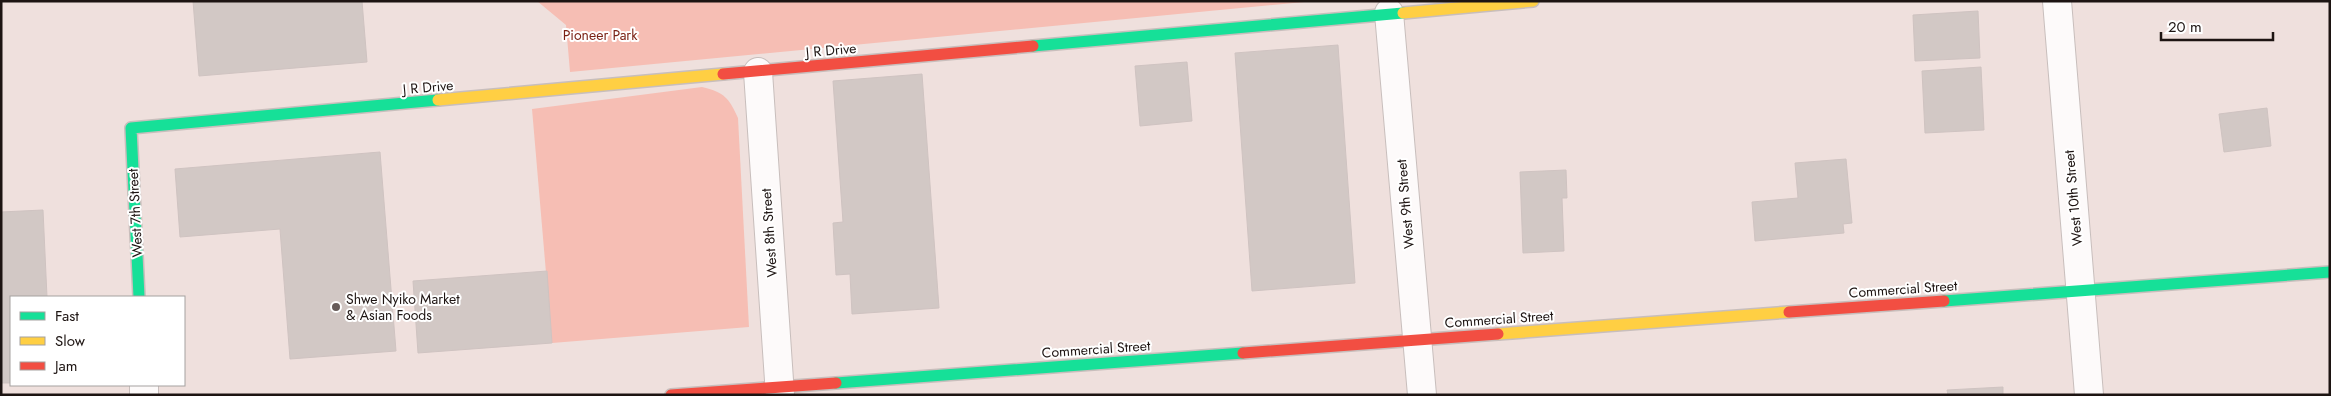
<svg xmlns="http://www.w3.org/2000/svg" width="2331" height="396" font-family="Jost,sans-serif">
<rect width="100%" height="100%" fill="#efe0dd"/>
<g fill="#f6beb4">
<polygon points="537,1 1315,1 570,72 566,25"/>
<path d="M 702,87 C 724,92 729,98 738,118 L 749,327 L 552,343 L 532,109 Z"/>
</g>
<g fill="#d2c8c5" stroke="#cfc3c1">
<polygon points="193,1 362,1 367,62 199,76"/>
<polygon points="1978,11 1980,58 1915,61 1913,15"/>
<polygon points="1338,45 1355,283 1252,291 1235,53"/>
<polygon points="1187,62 1192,121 1140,126 1135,66"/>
<polygon points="1981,67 1984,130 1925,133 1922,71"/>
<polygon points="922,74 939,308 852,314 850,274 836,275 833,223 843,222 833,81"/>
<polygon points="2267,108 2271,146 2224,152 2219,114"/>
<polygon points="380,152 396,351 290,359 280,229 180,237 175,169"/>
<polygon points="1846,159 1852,223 1843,224 1844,233 1755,241 1752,202 1798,198 1795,163"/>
<polygon points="1566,170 1567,198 1562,198 1564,251 1523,253 1520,172"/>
<polygon points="43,210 47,297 11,297 11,383 1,383 1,212"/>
<polygon points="547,271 552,343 418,353 413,281"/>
<polygon points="2003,387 2003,395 1948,395 1947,390"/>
</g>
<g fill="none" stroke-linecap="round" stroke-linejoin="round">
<g stroke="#c8bebc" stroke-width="30">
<g id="street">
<polyline points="2057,1 2089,395"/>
<polyline points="1389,13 1422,395"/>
<polyline points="758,72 780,395"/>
<polyline points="144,385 144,395"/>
</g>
</g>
<g stroke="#c8bebc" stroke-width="14">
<g id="fast">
<polyline points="1033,46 1403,13"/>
<polyline points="139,297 131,128 438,100"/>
<polyline points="1944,301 2330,272"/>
<polyline points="836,383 1243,353"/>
</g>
</g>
<g stroke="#c8bebc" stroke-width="14">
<g id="slow">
<polyline points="1403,13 1533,1"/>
<polyline points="438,100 723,74"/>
<polyline points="1498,334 1789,312"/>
</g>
</g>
<g stroke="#c8bebc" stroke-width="14">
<g id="jam">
<polyline points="723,74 1033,46"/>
<polyline points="1789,312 1944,301"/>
<polyline points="1243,353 1498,334"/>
<polyline points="671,395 836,383"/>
</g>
</g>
<use href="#street" stroke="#fdfafa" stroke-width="28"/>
<use href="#fast" stroke="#16e098" stroke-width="11"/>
<use href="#slow" stroke="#ffcf43" stroke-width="11"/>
<use href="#jam" stroke="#f24e42" stroke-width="11"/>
</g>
<circle fill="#665b59" stroke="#fff" stroke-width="2" cx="336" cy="307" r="5"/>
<g text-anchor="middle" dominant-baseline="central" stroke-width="4" stroke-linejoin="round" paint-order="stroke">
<g font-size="14" fill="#7b2215" stroke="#fff">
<text x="600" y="35">Pioneer Park</text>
</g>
<g font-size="14" fill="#1d1412" stroke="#fff">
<text transform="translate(831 50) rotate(-5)">J R Drive</text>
<text transform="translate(428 87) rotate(-5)">J R Drive</text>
<text transform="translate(2073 198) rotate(-95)">West 10th Street</text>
<text transform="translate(1405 204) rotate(-95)">West 9th Street</text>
<text transform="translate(135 213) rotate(-93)">West 7th Street</text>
<text transform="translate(769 233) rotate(-94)">West 8th Street</text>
<text transform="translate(1903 289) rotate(-4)">Commercial Street</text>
<text transform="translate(1499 319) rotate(-4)">Commercial Street</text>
<text transform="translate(1096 349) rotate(-4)">Commercial Street</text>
</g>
<g font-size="14" fill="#1d1412" stroke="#fff" text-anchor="start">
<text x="346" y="299">Shwe Nyiko Market<tspan x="346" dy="16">&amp; Asian Foods</tspan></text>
</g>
</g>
<rect width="2331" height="396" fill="none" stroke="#1d1412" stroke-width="5"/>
<rect x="10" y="296" width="175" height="90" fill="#ffffff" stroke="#a5a1a0"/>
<rect x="20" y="312" width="25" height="8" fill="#16e098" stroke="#a5a1a0"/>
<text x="55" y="321" font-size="15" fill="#1d1412">Fast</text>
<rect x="20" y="337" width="25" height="8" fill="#ffcf43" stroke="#a5a1a0"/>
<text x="55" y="346" font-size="15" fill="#1d1412">Slow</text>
<rect x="20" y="362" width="25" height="8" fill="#f24e42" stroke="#a5a1a0"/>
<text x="55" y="371" font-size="15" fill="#1d1412">Jam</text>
<path d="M2161 32v8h112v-8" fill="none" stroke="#1d1412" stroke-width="2.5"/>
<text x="2168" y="32" font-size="15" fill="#1d1412" stroke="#ffffff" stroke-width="4" paint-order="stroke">20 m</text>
</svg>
